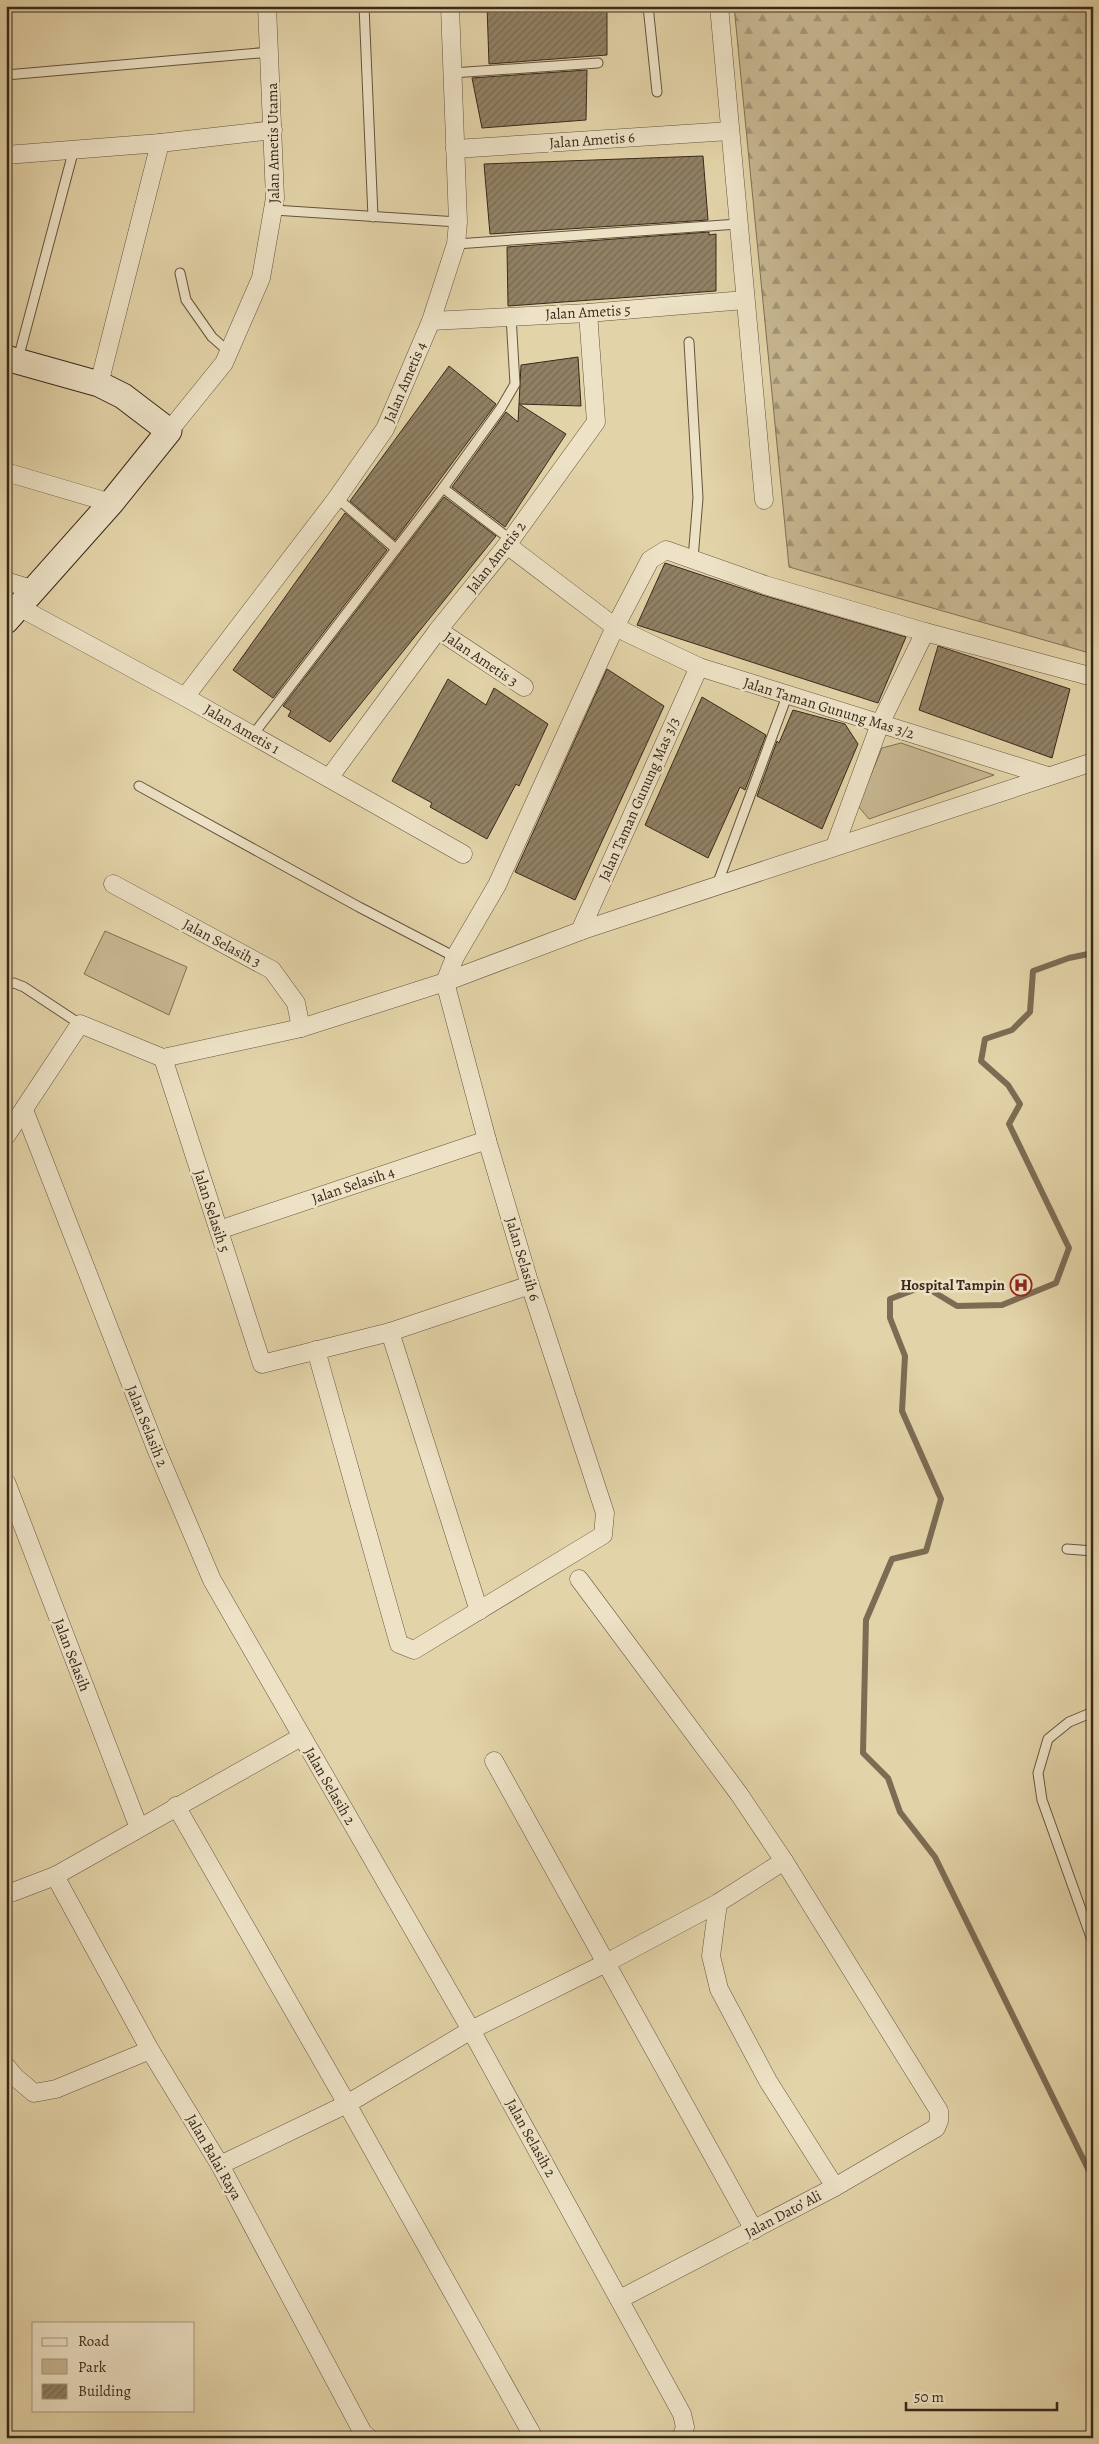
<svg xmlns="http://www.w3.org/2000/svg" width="1099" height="2444" font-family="Alegreya,serif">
<defs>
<pattern id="forest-firs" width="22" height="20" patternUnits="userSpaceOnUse" patternTransform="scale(1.25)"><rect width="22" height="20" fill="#c6b690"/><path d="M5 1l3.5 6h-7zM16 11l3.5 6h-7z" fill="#a29475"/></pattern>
<pattern id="building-hatch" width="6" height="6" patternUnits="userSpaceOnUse" patternTransform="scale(1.25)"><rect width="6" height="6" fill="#918164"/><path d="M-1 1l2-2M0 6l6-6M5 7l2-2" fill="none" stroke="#776a52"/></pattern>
</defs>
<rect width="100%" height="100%" fill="#e3d3a8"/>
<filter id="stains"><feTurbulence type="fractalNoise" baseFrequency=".004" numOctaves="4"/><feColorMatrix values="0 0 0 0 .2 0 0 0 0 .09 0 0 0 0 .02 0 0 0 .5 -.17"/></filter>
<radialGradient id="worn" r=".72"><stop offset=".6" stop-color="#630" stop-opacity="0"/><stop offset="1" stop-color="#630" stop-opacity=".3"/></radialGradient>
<g fill="#c6b690" stroke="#807056">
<polygon points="901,743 994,775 869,819 858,806 882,748"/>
<polygon points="105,931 187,967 169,1015 84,974"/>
</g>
<polygon fill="url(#forest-firs)" stroke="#807056" points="734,6 1093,6 1093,654 789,567"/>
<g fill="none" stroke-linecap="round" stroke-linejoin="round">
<polyline stroke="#7c6c53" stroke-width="6" points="1093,953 1069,958 1033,971 1030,1012 1012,1030 985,1039 981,1061 1008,1085 1020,1104 1009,1124 1069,1248 1056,1283 1002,1305 957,1306 924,1286 890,1299 890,1318 905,1356 902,1411 941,1499 926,1551 892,1559 866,1620 863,1753 888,1778 900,1812 935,1857 1093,2179"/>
</g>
<g fill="url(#building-hatch)" stroke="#39291b">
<polygon points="487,6 607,6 607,55 489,64"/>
<polygon points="587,70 586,120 482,128 472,78"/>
<polygon points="703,156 708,220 490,234 484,164"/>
<polygon points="709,232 709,235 716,234 716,291 508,306 507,247"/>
<polygon points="578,357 581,406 519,404 521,365"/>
<polygon points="449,366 496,404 395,540 350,501"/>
<polygon points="519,404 566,434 505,527 452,487 506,412 518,422"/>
<polygon points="444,497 496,536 330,742 288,716 291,711 283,706"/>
<polygon points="345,513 387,550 273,698 233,670"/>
<polygon points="665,563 762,595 906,637 878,703 637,625"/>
<polygon points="938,646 1070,689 1052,758 919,710"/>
<polygon points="607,669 664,706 575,900 515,872"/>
<polygon points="448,679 486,705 494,688 548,724 519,786 516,784 487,839 430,807 432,803 392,781"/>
<polygon points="702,697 766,735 745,790 740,787 708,858 645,825"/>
<polygon points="793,710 845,724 858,744 822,829 757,796 777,741 779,743"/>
</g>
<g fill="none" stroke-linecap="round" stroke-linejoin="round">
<g stroke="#64543e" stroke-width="11">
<g id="lane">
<polyline points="364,6 373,217"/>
<polyline points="648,6 657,92"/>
<polyline points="452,73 598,63"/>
<polyline points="6,75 270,52"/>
<polyline points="274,210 458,222"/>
<polyline points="456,244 738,224"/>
<polyline points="180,273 186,300 212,337 229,352"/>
<polyline points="689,342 698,498 693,559"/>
<polyline points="18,359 74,149"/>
<polyline points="443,488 511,540"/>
<polyline points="337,498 396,549"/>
<polyline points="252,736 443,488 501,408 515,384 511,316"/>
<polyline points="139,786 359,907 455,957"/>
<polyline points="717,885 787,696"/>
<polyline points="6,984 14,983 24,987 80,1024"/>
<polyline points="1067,1549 1093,1551"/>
<polyline points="1093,1712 1069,1722 1048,1739 1038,1773 1042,1800 1093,1943"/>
</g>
</g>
<g stroke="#64543e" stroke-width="19">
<g id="street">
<polyline points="719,6 764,500"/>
<polyline points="455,149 730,131"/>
<polyline points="6,155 160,143 273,130"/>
<polyline points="431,321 588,313 745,300"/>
<polyline points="99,384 160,143"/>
<polyline points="169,431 224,363 261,278 275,198 267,6"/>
<polyline points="6,472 111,503"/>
<polyline points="507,545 615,627 699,667 1048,776"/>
<polyline points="6,581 35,590"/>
<polyline points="19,607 185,697 463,854"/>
<polyline points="438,630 524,687"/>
<polyline points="185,697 337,498 385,429 431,321 456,244 458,222 450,6"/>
<polyline points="329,778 438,630 507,545 596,422 588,313"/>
<polyline points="835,846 880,724 925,632"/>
<polyline points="113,884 272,970 296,1003 301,1028"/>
<polyline points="580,931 699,667"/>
<polyline points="163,1058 262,1364 390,1332 530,1285"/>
<polyline points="24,1110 157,1451 212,1580 471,2030 682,2414 685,2427 681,2438"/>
<polyline points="6,1136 80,1024 163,1058 301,1028 445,982 583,930 1093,762"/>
<polyline points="219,1230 487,1140"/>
<polyline points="390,1332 479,1611"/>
<polyline points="316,1350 399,1644 414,1650 603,1535 605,1513 530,1285 487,1140 445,982 455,957 497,885 615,627 650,560 666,550 765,585 925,632 1093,677"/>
<polyline points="6,1482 139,1828"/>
<polyline points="579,1579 739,1794 784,1861 939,2111 939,2121 936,2128 835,2187 620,2299"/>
<polyline points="494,1761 754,2230"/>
<polyline points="176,1806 347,2104 534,2438"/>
<polyline points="55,1876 150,2050 220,2165 363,2433 369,2438"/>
<polyline points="6,1892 13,1892 55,1876 301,1737"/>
<polyline points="718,1903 711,1956 719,1989 768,2081 835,2187"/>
<polyline points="6,2066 15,2077 34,2093 56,2089 150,2050"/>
<polyline points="220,2165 347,2104 471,2030 606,1963 718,1903 784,1861"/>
</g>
</g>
<g stroke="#39291b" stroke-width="27">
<polyline id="secondary" points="6,358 99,384 123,396 169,431 111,503 6,621"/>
</g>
<use href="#lane" stroke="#ede2c6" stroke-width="9"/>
<use href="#street" stroke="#ede2c6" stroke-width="18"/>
<use href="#secondary" stroke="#ede2c6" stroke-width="25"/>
</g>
<defs>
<g id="hospital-ring" transform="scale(1.125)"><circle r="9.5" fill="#ede2c6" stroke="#8f2418" stroke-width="1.5"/><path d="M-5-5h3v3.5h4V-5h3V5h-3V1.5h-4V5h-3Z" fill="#8f2418"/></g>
</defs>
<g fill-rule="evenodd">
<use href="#hospital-ring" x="1021" y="1285"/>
</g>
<g text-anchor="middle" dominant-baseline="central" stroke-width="5" stroke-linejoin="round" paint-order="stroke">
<g font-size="15" fill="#39291b" stroke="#ede2c6">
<text transform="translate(592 140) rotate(-4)">Jalan Ametis 6</text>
<text transform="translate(273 143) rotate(-91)">Jalan Ametis Utama</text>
<text transform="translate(588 312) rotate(-3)">Jalan Ametis 5</text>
<text transform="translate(405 382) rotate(-67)">Jalan Ametis 4</text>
<text transform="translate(496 557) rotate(-52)">Jalan Ametis 2</text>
<text transform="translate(481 659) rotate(34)">Jalan Ametis 3</text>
<text transform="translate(829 708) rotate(17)">Jalan Taman Gunung Mas 3/2</text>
<text transform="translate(242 729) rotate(30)">Jalan Ametis 1</text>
<text transform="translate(639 799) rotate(-66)">Jalan Taman Gunung Mas 3/3</text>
<text transform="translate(222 943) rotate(28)">Jalan Selasih 3</text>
<text transform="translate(353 1185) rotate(-19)">Jalan Selasih 4</text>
<text transform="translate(212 1211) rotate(72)">Jalan Selasih 5</text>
<text transform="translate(523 1259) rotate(73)">Jalan Selasih 6</text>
<text transform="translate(147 1426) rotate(68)">Jalan Selasih 2</text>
<text transform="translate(72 1655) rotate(69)">Jalan Selasih</text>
<text transform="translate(330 1786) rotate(60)">Jalan Selasih 2</text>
<text transform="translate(531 2138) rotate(61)">Jalan Selasih 2</text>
<text transform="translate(214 2157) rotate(60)">Jalan Balai Raya</text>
<text transform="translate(783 2214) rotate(-28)">Jalan Dato’ Ali</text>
</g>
<g font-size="15" font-weight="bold" fill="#39291b" stroke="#ede2c6" text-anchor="end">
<text x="1005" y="1285">Hospital Tampin</text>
</g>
</g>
<rect width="1099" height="2444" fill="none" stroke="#e3d3a8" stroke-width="25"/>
<rect x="8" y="8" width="1084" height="2429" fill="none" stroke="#39291b" stroke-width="2.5"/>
<rect x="12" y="12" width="1074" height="2419" fill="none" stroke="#39291b"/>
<rect x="32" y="2322" width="162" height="90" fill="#ede2c6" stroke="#a59882"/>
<rect x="42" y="2338" width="25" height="8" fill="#ede2c6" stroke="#a59882"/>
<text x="78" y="2346" font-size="15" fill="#39291b">Road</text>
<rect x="42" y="2359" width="25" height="15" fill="#c6b690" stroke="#a59882"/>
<text x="78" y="2372" font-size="15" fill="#39291b">Park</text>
<rect x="42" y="2384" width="25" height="15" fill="url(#building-hatch)" stroke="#a59882"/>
<text x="78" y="2396" font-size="15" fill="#39291b">Building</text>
<path d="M906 2402v8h151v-8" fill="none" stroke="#39291b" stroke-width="2.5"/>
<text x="914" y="2402" font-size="15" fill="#39291b" stroke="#ede2c6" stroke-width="4" paint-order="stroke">50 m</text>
<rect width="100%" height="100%" filter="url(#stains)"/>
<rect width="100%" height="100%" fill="url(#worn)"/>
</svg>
